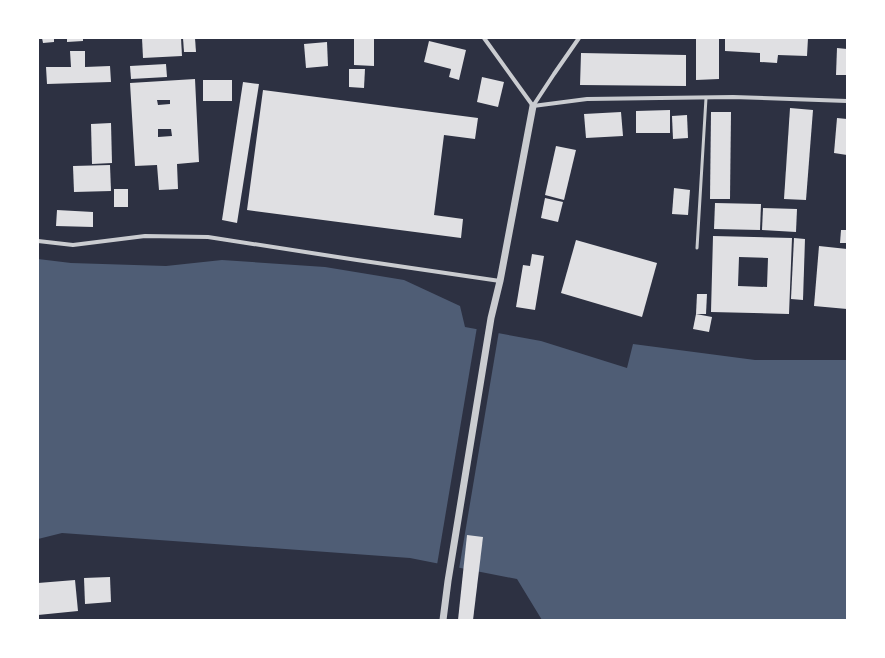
<svg xmlns="http://www.w3.org/2000/svg" width="885" height="658" font-family="Arial,sans-serif">
<rect width="100%" height="100%" fill="#2d3142"/>
<polygon fill="#4f5d75" points="38,259 71,263 166,266 222,260 325,267 404,280 460,306 465,327 541,341 627,368 633,344 755,360 847,360 847,620 542,620 517,579 410,558 62,533 38,539"/>
<polygon fill="#2d3142" points="477,327 499,331 459,569 437,565"/>
<g fill="#e0e0e3" fill-rule="evenodd">
<polygon points="42,38 54,38 54,42 43,43"/>
<polygon points="67,38 83,38 83,41 67,42"/>
<polygon points="142,38 181,38 182,56 143,58"/>
<polygon points="183,38 195,38 196,52 184,52"/>
<polygon points="354,38 374,38 374,66 354,65"/>
<polygon points="696,38 719,38 719,79 696,80"/>
<polygon points="725,38 808,38 807,56 778,55 777,63 760,62 760,53 725,51"/>
<polygon points="429,41 466,50 459,80 449,77 451,69 424,62"/>
<polygon points="327,42 328,66 306,68 304,44"/>
<polygon points="837,48 847,49 847,75 836,75"/>
<polygon points="70,51 85,51 85,67 110,66 111,82 47,84 46,67 71,67"/>
<polygon points="581,53 686,55 686,86 580,85"/>
<polygon points="166,64 167,77 131,79 130,66"/>
<polygon points="349,69 365,69 364,88 349,87"/>
<polygon points="482,77 504,82 498,107 477,102"/>
<path d="M 195,79 L 199,162 L 177,164 L 178,189 L 159,190 L 157,165 L 135,166 L 130,83 ZM 157,100 L 170,100 L 170,104 L 158,105 ZM 158,129 L 171,129 L 172,136 L 158,137 Z"/>
<rect x="203" y="80" width="29" height="21"/>
<polygon points="243,82 259,84 237,223 222,220"/>
<polygon points="263,90 478,118 475,139 444,135 434,215 463,219 461,238 247,210"/>
<polygon points="790,108 813,110 806,200 784,199"/>
<polygon points="670,110 670,133 636,133 636,111"/>
<polygon points="621,112 623,136 586,138 584,114"/>
<polygon points="711,112 731,112 730,199 710,199"/>
<polygon points="687,115 688,138 673,139 672,116"/>
<polygon points="837,118 847,119 847,155 834,153"/>
<polygon points="111,123 112,163 92,164 91,124"/>
<polygon points="556,146 576,150 564,200 545,195"/>
<polygon points="110,165 111,191 74,192 73,166"/>
<polygon points="674,188 690,190 688,215 672,214"/>
<rect x="114" y="189" width="14" height="18"/>
<polygon points="545,198 563,202 558,222 541,218"/>
<polygon points="715,203 761,204 760,230 714,229"/>
<polygon points="763,208 797,209 796,232 762,230"/>
<polygon points="57,210 93,212 93,227 56,226"/>
<polygon points="841,230 847,230 847,243 840,243"/>
<path d="M 713,236 L 792,238 L 789,314 L 711,312 ZM 739,257 L 768,258 L 767,287 L 738,286 Z"/>
<polygon points="794,238 805,239 803,300 791,299"/>
<polygon points="576,240 657,263 642,317 561,293"/>
<polygon points="819,246 847,249 847,309 814,306"/>
<polygon points="532,254 544,256 535,310 516,307 523,265 530,266"/>
<polygon points="697,294 707,294 706,314 696,314"/>
<polygon points="696,314 712,317 709,332 693,329"/>
<polygon points="467,535 483,537 473,620 458,620"/>
<polygon points="110,577 111,602 85,604 84,578"/>
<polygon points="75,580 78,611 38,615 38,583"/>
</g>
<g fill="none" stroke-linecap="round" stroke-linejoin="round">
<polyline stroke="#caccd0" stroke-width="3" points="697,248 706,98"/>
<g stroke="#caccd0" stroke-width="4">
<polyline points="484,38 533,106"/>
<polyline points="533,106 587,99 733,97 847,101"/>
<polyline points="533,106 554,74 579,38"/>
<polyline points="38,241 73,245 145,236 208,237 357,260 500,281"/>
</g>
<polyline stroke="#caccd0" stroke-width="7" points="443,620 448,581 491,318 500,281 533,106"/>
</g>
<rect width="885" height="658" fill="none" stroke="#ffffff" stroke-width="78"/>
</svg>
